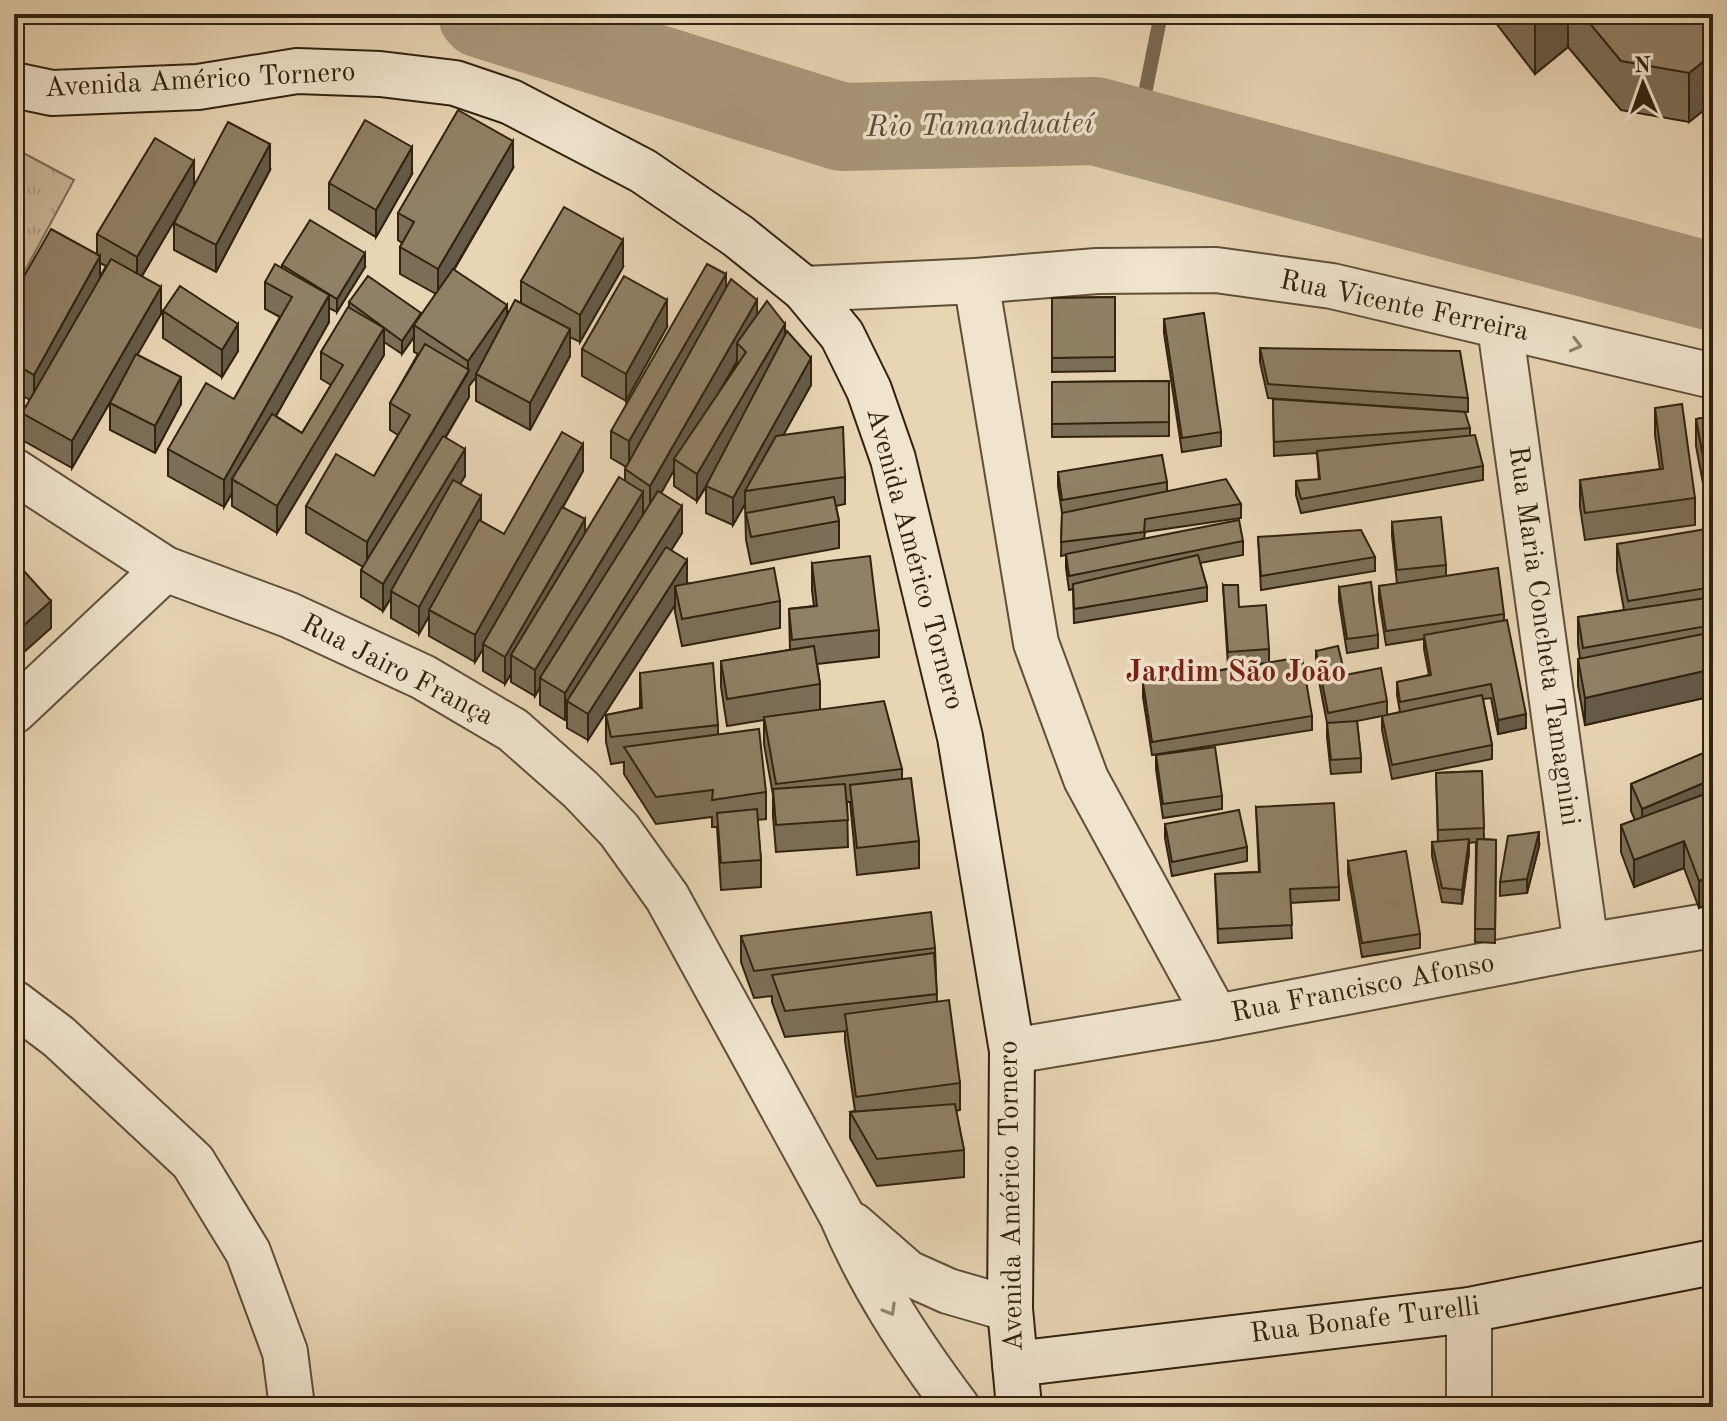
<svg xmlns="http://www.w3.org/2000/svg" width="1727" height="1421" font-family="'Old Standard TT',serif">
<defs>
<pattern id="park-tufts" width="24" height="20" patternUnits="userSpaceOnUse" patternTransform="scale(2)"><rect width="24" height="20" fill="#c9b798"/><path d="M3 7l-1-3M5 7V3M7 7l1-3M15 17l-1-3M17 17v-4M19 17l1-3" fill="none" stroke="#ad9d82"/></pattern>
</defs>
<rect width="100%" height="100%" fill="#e8d5b4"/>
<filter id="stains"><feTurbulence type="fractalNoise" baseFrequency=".0025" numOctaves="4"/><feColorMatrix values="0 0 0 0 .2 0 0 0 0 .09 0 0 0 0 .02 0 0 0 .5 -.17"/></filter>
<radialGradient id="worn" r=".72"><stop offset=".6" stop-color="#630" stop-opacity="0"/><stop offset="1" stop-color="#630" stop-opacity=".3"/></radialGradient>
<polygon fill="url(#park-tufts)" stroke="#7d6d54" stroke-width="2" points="14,148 74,180 14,291"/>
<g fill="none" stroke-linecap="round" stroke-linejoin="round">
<polyline stroke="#7a6950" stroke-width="14" points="1137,133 1161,14"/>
<polyline stroke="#aa987c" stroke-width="88" points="482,14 842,127 1095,121 1713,287"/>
<g stroke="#5f5038" stroke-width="48">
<g id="street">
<polyline points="976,281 1036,643 1086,779 1216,1017"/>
<polyline points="804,289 976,281 1097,271 1216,270 1332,286 1713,376"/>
<polyline points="1500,327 1586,946"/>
<path d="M 14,471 L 165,569 L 289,615 L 423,677 L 513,730 L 581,790 L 619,830 L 667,897 L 842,1216 C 871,1285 912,1347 957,1407"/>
<polyline points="14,711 165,569"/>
<polyline points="14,1003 59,1037 193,1162 248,1252 285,1352 292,1407"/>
<polyline points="1012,1051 1216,1017 1586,946 1713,925"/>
<polyline points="853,1225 908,1273 948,1291 1010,1309"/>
<polyline points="1469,1407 1469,1310"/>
</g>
</g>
<g stroke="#31230f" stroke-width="48">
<g id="secondary">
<polyline points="14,85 52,93 198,87 297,71 380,74 455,83 511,102 643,171 738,236 804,289 842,335 869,390 893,459 960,737 1012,1051 1010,1309 1019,1407"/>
<polyline points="1015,1364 1469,1310 1713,1262"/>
</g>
</g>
<use href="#street" stroke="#f0e4ce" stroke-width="44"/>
<use href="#secondary" stroke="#f0e4ce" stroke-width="44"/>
</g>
<g fill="#7c6e57" stroke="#31230f" stroke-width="2" fill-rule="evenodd">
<polygon points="1489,14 1713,14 1713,103 1689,122 1621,110 1568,47 1535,74"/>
<path d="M 513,168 L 454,270 L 507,316 L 521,303 L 521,281 L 623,267 L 580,342 L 570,337 L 570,356 L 530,430 L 476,401 L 476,377 L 469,386 L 469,397 L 446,437 L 465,476 L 460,484 L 481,521 L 504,534 L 583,471 L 563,507 L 585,535 L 625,481 L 625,469 L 626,467 L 611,458 L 611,431 L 726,287 L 757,315 L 785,336 L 811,385 L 783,435 L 845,477 L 845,504 L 836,506 L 839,521 L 839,548 L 751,564 L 746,540 L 745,504 L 733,525 L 706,513 L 706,487 L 697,501 L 674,486 L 674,470 L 661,493 L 682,533 L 671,550 L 687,583 L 780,601 L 780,628 L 682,646 L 675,612 L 675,605 L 588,740 L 567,728 L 567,716 L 565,720 L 540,705 L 540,687 L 535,696 L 511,682 L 511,674 L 505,684 L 483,671 L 483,649 L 475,662 L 429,636 L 429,616 L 419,634 L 391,618 L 391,598 L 383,611 L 361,597 L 361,570 L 363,567 L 306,533 L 306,506 L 374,476 L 398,435 L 390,430 L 390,403 L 418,354 L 414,352 L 414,337 L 402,354 L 384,342 L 384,355 L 277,533 L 232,506 L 232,493 L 224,507 L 168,476 L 168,449 L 234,399 L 280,317 L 265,309 L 265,282 L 282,268 L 282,265 L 365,267 L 337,312 L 329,308 L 329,322 L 276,416 L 302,433 L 331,385 L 321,379 L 321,352 L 349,307 L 349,302 L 421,315 L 436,294 L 400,274 L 400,247 L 402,243 L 398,240 L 398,213 ZM 737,361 L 737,365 L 721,390 Z"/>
<path d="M 270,170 L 216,272 L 174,250 L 174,223 L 184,204 L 142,276 L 161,314 L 137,354 L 181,404 L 155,453 L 110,430 L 110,403 L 123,380 L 72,468 L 22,440 L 22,413 L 30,400 L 14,391 L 14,294 L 97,254 L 97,234 L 194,186 ZM 100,263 L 106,266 L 100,277 Z"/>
<polygon points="412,174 376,237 329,209 329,183"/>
<polygon points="1115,297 1115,371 1052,372 1052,298"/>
<polygon points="163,311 238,351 222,377 163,338"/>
<polygon points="1164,319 1221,432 1221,446 1182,452 1164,333"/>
<polygon points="667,327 626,401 582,376 582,349"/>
<polygon points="1260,348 1468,398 1468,412 1268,398 1260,362"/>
<polygon points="1169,381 1169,436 1052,437 1052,382"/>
<polygon points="1273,399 1470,428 1470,436 1483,466 1483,480 1301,513 1296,495 1296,481 1319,480 1317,453 1274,456"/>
<polygon points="1655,408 1695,498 1695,525 1585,540 1580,507 1580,480 1660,469 1655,435"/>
<polygon points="1713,416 1713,526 1711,526 1696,446 1696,419"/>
<polygon points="1058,472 1167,482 1167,491 1241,504 1241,518 1145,532 1144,539 1243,541 1243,555 1200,563 1207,587 1207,601 1074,623 1073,589 1069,590 1066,568 1066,555 1061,556 1062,513 1058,486"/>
<polygon points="1392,522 1446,565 1446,576 1504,614 1504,620 1526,728 1498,734 1491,698 1483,699 1492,745 1492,759 1392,779 1382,730 1382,716 1357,721 1361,758 1361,772 1331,774 1327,737 1327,723 1316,665 1316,651 1345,675 1387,701 1387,715 1400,712 1397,695 1397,682 1429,675 1424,649 1424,639 1386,645 1379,600 1379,586 1397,584 1392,536"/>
<polygon points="1713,534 1713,696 1585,725 1578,686 1578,659 1580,658 1578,644 1578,617 1624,610 1617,571 1617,544"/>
<polygon points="1258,537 1375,557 1375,571 1261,590"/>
<polygon points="812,563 879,630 879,657 817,664 820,684 820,710 902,769 902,779 919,841 919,868 857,875 850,802 847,802 848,847 776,852 773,816 773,795 764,744 764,720 727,726 721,687 721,661 790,650 789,609 814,606 812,590"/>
<polygon points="1223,585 1269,649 1269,662 1312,716 1312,730 1152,755 1143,697 1143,683 1262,663 1228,666"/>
<polygon points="1339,587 1378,635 1378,648 1347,653 1339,601"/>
<polygon points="640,673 718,725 718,735 766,792 766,819 757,820 761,860 761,887 721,890 717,827 712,827 712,817 656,824 624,774 624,762 611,764 606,742 606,715 640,708"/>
<polygon points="1713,749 1699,908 1684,868 1634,887 1621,852 1621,825 1635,820 1631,811 1631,784"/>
<polygon points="1156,755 1222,796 1222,809 1163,818 1156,769"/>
<polygon points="1482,771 1484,839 1496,840 1495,943 1475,942 1476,842 1469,843 1469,853 1462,904 1442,902 1432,856 1432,842 1438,842 1436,773"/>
<polygon points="1256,807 1339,887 1339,900 1290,903 1292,938 1218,943 1215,874 1259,872"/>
<polygon points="1165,824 1247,847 1247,861 1172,876 1165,838"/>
<polygon points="1539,846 1527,893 1500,896 1500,882"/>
<polygon points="1348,861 1420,934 1420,948 1362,957 1348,874"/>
<polygon points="741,936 935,948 937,1002 960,1083 960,1110 956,1111 964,1150 964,1177 877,1186 850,1138 850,1112 855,1111 845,1041 845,1031 785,1037 772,1002 772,996 754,998 741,962"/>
</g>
<g fill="#655a47" stroke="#31230f" stroke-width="2">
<polygon points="1548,14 1568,14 1568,47 1535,74 1535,25"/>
<polygon points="1713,54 1713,103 1689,122 1689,73"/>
<polygon points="513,141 513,168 438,296 438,269"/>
<polygon points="270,144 270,170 216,272 216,245"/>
<polygon points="412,147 412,174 376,237 376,210"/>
<polygon points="194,161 194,188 137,284 137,257"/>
<polygon points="623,240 623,267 580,342 580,315"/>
<polygon points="365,253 365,267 337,312 337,299"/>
<polygon points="100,256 100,283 34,402 34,375"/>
<polygon points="726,274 726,301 629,468 629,441"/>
<polygon points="161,287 161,314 72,468 72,441"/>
<polygon points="329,295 329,322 238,483 232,479 232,493 224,507 224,480"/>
<polygon points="667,300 667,327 626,401 626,374"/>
<polygon points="757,300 757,327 737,343 737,361 679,462 674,459 674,470 650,513 650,486"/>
<polygon points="507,305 507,332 476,374 476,377 469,386 469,397 367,569 367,542 468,373 468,361"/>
<polygon points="421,313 414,325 414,337 402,354 402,341"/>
<polygon points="238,324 238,351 222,377 222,350"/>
<polygon points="785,324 785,351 697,501 697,474"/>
<polygon points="384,328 384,355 277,533 277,506"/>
<polygon points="570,329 570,356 530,430 530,403"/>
<polygon points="811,358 811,385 753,490 745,491 745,504 733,525 733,498"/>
<polygon points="181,377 181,404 155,453 155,426"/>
<polygon points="583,444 583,471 485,645 483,644 483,649 475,662 475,635"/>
<polygon points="465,449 465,476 394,593 391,591 391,598 383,611 383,584"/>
<polygon points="643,492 643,518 540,678 540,687 535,696 535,670"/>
<polygon points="481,496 481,523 429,610 429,616 419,634 419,607"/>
<polygon points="682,506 682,533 574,705 567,701 567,716 565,720 565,693"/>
<polygon points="585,519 585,546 511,655 511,674 505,684 505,657"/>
<polygon points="687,560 687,587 675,586 675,605 588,740 588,714"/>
<polygon points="51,601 51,628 14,661 14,634"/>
<polygon points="1713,669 1713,696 1585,725 1585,698"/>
<polygon points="1526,714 1526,728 1498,734 1498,720"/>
<polygon points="1713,779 1713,806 1642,836 1642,809"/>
<polygon points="1539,832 1539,846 1527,893 1527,879"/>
<polygon points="1469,839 1469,853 1462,904 1462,890"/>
<polygon points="1684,841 1684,868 1634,887 1634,860"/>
<polygon points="1713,876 1713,903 1699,908 1699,881"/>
</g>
<g fill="#908065" stroke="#31230f" stroke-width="2">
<polygon points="1526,14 1548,14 1535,25"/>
<polygon points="1582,14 1713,14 1713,54 1689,73 1621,61"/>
<polygon points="458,110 513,141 438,269 400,247 414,222 398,213"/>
<polygon points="365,120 412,147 376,210 329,183"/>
<polygon points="228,122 270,144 216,245 174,223"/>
<polygon points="155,138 194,161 137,257 97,234"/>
<polygon points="564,207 623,240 580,315 521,281"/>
<polygon points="310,220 365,253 337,299 282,265"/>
<polygon points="51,229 100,256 34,375 14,364 14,294"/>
<polygon points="111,259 161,287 72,441 22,413"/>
<polygon points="275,264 329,295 224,480 168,449 206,383 234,399 292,297 265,282"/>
<polygon points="707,264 726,274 629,441 611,431"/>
<polygon points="453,269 507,305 468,361 414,325"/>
<polygon points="368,276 421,313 402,341 349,302"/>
<polygon points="624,276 667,300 626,374 582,349"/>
<polygon points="731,279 757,300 650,486 625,469"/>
<polygon points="180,286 238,324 222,350 163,311"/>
<polygon points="1115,297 1115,357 1052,358 1052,298"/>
<polygon points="515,300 570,329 530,403 476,374"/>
<polygon points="767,301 785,324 697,474 674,459 746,352 737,343"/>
<polygon points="348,307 384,328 277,506 232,479 272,414 302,433 343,365 321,352"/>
<polygon points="1204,313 1221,432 1182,438 1164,319"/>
<polygon points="787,331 811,358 733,498 706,486"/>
<polygon points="425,344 469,370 367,542 306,506 336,454 374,476 410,415 390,403"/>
<polygon points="1260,348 1460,351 1468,398 1268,384"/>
<polygon points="136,354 181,377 155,426 110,403"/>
<polygon points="1169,381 1169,422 1052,424 1052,382"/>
<polygon points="1273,399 1465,412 1470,428 1274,442"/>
<polygon points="1682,404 1695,498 1585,513 1580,480 1663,469 1655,408"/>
<polygon points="1713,416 1713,499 1711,499 1696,419"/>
<polygon points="843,427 845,477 745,491 776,436"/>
<polygon points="562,432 583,444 475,635 429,610 479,520 504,534"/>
<polygon points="1475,435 1483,466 1301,499 1296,481 1320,479 1317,451"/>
<polygon points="443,436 465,449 383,584 361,570"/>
<polygon points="1162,455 1167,482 1062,500 1058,472"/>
<polygon points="619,477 643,492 535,670 511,655"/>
<polygon points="1226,479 1241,504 1145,519 1144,532 1061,542 1062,513"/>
<polygon points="453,480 481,496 419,607 391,591"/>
<polygon points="658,491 682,506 565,693 540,678"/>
<polygon points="834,497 839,521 751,537 746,513"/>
<polygon points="562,507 585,519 505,657 483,644"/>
<polygon points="1441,517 1446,565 1397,570 1392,522"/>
<polygon points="1239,520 1243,541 1069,576 1066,554"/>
<polygon points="1712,528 1713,587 1628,601 1617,544"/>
<polygon points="1361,530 1375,557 1261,576 1258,537"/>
<polygon points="666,547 687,560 588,714 567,701"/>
<polygon points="1198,555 1207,587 1074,609 1073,584"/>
<polygon points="870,556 879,630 792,640 789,609 817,606 812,563"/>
<polygon points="14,560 51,601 14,634"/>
<polygon points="774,568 780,601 682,619 675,586"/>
<polygon points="1498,568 1504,614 1386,631 1379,586"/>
<polygon points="1371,582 1378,635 1347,639 1339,587"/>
<polygon points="1223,585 1238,585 1239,607 1266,605 1269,649 1228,652"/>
<polygon points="1713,597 1713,625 1583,648 1578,617"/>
<polygon points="1507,620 1526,714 1498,720 1491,684 1400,702 1397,682 1431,675 1424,635"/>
<polygon points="1713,632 1713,669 1585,698 1578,659"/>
<polygon points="814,646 820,684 727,699 721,661"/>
<polygon points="1338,646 1345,675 1381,668 1387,701 1328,713 1316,651"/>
<polygon points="1302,657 1312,716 1152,742 1143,683"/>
<polygon points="713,663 718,725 611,737 606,715 642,708 640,673"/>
<polygon points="1482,695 1492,745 1392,765 1382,716"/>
<polygon points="884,701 902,769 776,784 764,717"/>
<polygon points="1357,721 1361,758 1331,760 1327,723"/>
<polygon points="759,729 766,792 712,800 713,790 656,797 624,747"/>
<polygon points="1215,747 1222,796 1163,804 1156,755"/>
<polygon points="1713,749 1713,779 1642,809 1631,784"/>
<polygon points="1482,771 1484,828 1438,830 1436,773"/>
<polygon points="911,778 919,841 857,848 850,785"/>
<polygon points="845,784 848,820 776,825 773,789"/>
<polygon points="1713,791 1713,876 1699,881 1684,841 1634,860 1621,825"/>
<polygon points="1334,803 1339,887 1290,889 1292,925 1218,929 1215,874 1260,872 1256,807"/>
<polygon points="757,809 761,860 721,863 717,813"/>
<polygon points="1239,810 1247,847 1172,862 1165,824"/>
<polygon points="1539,832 1527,879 1500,882 1508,836"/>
<polygon points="1469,839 1462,890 1442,888 1432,842"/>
<polygon points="1477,839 1496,840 1495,929 1475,929"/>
<polygon points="1406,851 1420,934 1362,943 1348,861"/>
<polygon points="931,912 935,948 754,971 741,936"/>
<polygon points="934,953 937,994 785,1011 772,975"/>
<polygon points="949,1000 960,1083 856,1097 845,1014"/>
<polygon points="955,1104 964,1150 877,1159 850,1112"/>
</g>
<defs><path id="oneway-chevron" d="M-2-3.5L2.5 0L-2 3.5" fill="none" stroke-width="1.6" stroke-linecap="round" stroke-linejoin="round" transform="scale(2)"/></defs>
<g stroke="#90846e">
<use href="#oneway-chevron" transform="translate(1576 345) rotate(14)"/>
<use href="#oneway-chevron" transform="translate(890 1310) rotate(60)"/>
</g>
<g text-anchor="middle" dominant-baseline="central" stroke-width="7" stroke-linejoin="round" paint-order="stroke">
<g font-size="28" fill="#31230f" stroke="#f0e4ce">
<text transform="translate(200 81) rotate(-3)">Avenida Américo Tornero</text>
<text transform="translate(1404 307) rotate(12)">Rua Vicente Ferreira</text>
<text transform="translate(914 559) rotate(75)">Avenida Américo Tornero</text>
<text transform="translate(1543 636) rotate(82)">Rua Maria Concheta Tamagnini</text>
<text transform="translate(397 671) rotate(27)">Rua Jairo França</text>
<text transform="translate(1363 989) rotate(-11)">Rua Francisco Afonso</text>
<text transform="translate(1012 1196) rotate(-91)">Avenida Américo Tornero</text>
<text transform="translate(1365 1321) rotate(-7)">Rua Bonafe Turelli</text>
</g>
<g font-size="30" font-style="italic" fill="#5b4c35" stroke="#f0e4ce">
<text transform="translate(980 126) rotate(-1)">Rio Tamanduateí</text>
</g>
<g font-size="30" font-weight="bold" fill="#7a1f14" stroke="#f0e4ce">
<text x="1236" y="673">Jardim São João</text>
</g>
</g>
<rect width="1727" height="1421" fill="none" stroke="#e8d5b4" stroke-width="48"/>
<rect x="16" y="16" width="1695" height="1389" fill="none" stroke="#31230f" stroke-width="4"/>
<rect x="24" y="24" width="1679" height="1373" fill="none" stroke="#31230f" stroke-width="2"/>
<g transform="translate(1643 84) rotate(358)" stroke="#f0e4ce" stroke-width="6" paint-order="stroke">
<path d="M0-6L14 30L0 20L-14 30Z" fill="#31230f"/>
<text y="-12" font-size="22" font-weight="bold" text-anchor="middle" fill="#31230f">N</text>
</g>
<rect width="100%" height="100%" filter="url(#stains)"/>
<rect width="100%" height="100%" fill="url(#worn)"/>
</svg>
